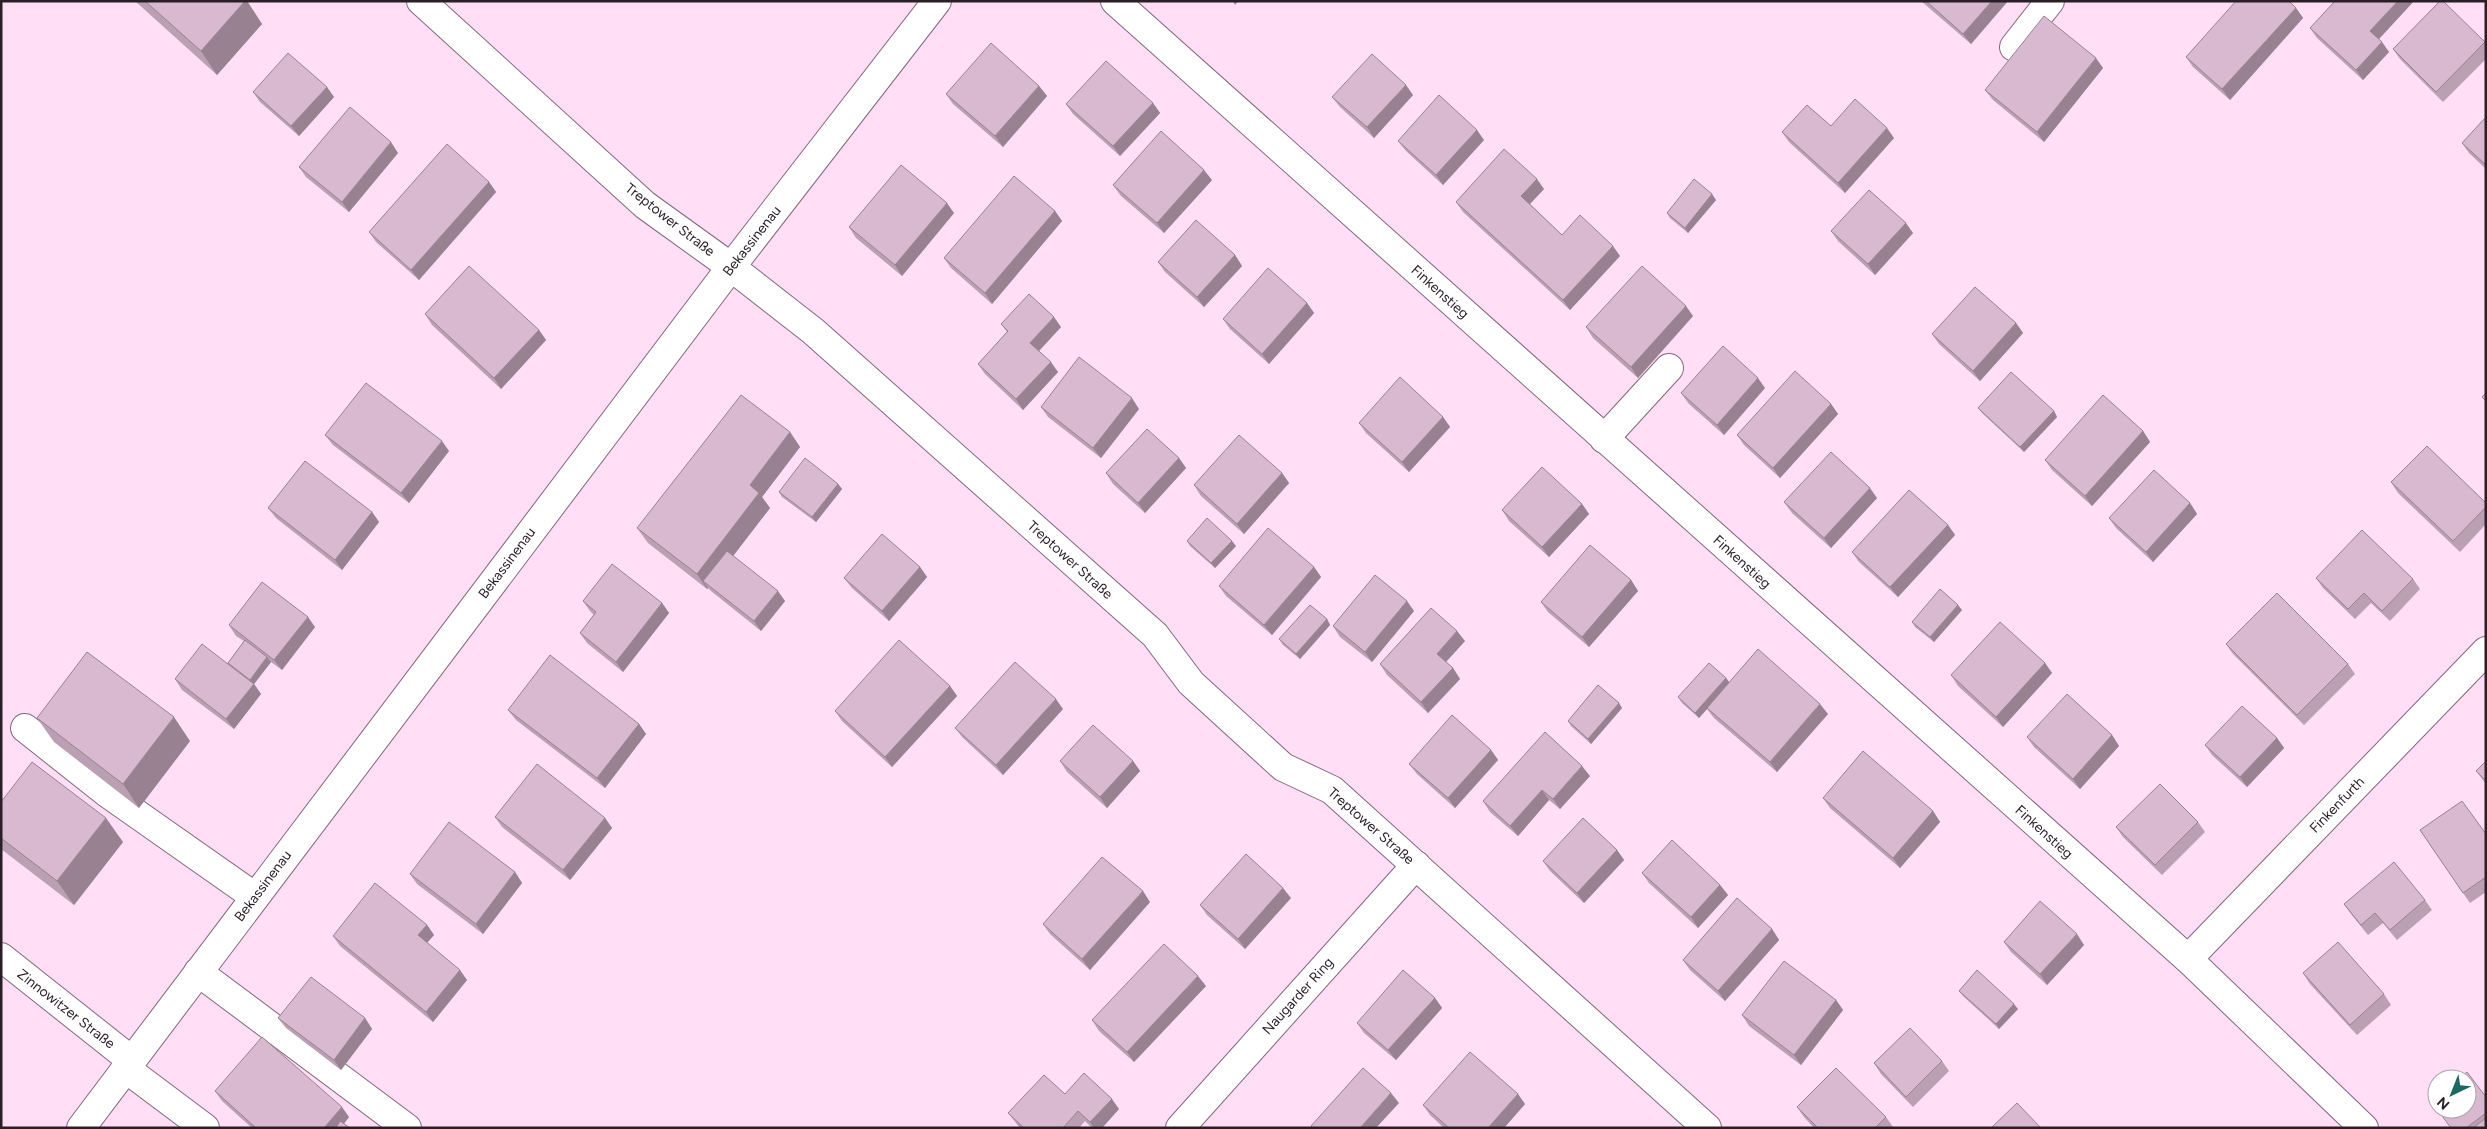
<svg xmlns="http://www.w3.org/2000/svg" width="2487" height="1129" font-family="Figtree,sans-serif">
<rect width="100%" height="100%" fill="#ffdef6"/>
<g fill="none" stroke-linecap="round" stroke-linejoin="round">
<g stroke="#84677d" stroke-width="30">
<g id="minor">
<polyline points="421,1 645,205 731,267 813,331 1155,635 1191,683 1283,767 1332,790 1707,1128"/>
<polyline points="1115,1 2188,959 2364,1128"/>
<polyline points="2014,47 2050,1"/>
<polyline points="1604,439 1669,368"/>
<polyline points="25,728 107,793 255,897"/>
<polyline points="1,957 131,1060"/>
<polyline points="2188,959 2486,651"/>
<polyline points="198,972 407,1128"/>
<polyline points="125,1068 205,1128"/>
<polyline points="81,1128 731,267 937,1"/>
<polyline points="1180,1128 1416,865"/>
</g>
</g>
<use href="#minor" stroke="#fff" stroke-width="28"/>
</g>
<g fill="#bb9fb3">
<polygon points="135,1 247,1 262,24 217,75"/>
<polygon points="1921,1 2008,1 1971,44"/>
<polygon points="2414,1 2379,39 2389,52 2363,80 2317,38 2310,28"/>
<polygon points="2296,8 2303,18 2230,100 2193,67 2186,57"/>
<polygon points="2485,42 2486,59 2443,102 2400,59 2393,49"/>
<polygon points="2103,68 2044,142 1993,100 1985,90"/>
<polygon points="1039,86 1047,96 1003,147 953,104 946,94"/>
<polygon points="253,92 334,97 299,136 260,102"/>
<polygon points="1413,95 1374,138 1340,107 1332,97"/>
<polygon points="1153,103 1160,113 1120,156 1073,114 1066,104"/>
<polygon points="2486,117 2486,169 2469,153 2462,143"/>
<polygon points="1831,126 1894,138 1845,193 1789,142 1782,132"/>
<polygon points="1484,140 1443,185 1406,151 1398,141"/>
<polygon points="398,153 349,212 306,177 299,167"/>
<polygon points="1212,180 1164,233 1121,196 1113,185"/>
<polygon points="489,182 496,192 419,280 376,242 369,232"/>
<polygon points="1544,189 1530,204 1562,235 1620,256 1570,310 1463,212 1456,202"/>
<polygon points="1716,200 1688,233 1670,218 1667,213"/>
<polygon points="1055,211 1062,221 992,304 951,268 944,258"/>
<polygon points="954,213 902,276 856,238 849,227"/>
<polygon points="1831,231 1913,233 1875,275 1838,241"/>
<polygon points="1235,255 1242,266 1204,307 1165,272 1158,262"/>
<polygon points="1307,303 1314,313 1269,364 1230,329 1223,319"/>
<polygon points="425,314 539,330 546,340 501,389 432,325"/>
<polygon points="1693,316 1638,378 1593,338 1586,327"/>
<polygon points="2016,323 2023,333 1980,381 1939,344 1932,334"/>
<polygon points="1001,324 1061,327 1039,351 1058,372 1023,410 985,374 978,364 1007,332"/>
<polygon points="1765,388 1724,435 1689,404 1681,393"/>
<polygon points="1831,404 1838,414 1780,478 1744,445 1737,435"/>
<polygon points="1041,407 1139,409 1101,458 1048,417"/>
<polygon points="1978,408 2054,411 2057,417 2024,452 1982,413"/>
<polygon points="1443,417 1450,427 1409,472 1366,433 1359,423"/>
<polygon points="2143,431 2150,442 2092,506 2052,470 2045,460"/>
<polygon points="790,432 800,447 762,497 770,508 733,556 785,601 761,631 711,591 708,588 707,589 648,543 637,528"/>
<polygon points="325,435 449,451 409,503 333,445"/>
<polygon points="1179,458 1186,468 1145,513 1113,484 1106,473"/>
<polygon points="1282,473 1289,483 1244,534 1201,496 1194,485"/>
<polygon points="2391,482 2486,503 2486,524 2460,552 2398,493"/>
<polygon points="838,484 842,489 816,522 782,497 779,492"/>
<polygon points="1877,498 1831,548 1792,513 1784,502"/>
<polygon points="2190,503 2197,514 2153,562 2116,528 2109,518"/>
<polygon points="1582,504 1589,514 1549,557 1509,521 1502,510"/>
<polygon points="268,508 372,512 379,522 342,570 276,518"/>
<polygon points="1948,525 1955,535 1898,597 1859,562 1852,552"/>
<polygon points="1187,541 1236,546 1215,568 1190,546"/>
<polygon points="920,567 927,577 889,621 852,588 844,578"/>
<polygon points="1314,567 1321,577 1272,635 1226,596 1219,586"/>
<polygon points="2316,578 2413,579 2420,589 2390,621 2371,603 2355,619 2323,588"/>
<polygon points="1631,580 1638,591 1589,647 1548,612 1541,602"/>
<polygon points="583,601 662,603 669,613 623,672 587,643 580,633 594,615 590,611"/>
<polygon points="1962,610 1934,642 1915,627 1912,622"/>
<polygon points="1414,611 1372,662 1340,637 1333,626"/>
<polygon points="1327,619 1330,625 1300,659 1283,645 1279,639"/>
<polygon points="229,625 315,627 282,670 271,662 254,684 261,694 234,729 182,690 175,679 228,663 244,641 236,636"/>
<polygon points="1465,641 1446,662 1453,668 1460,679 1428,713 1387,675 1380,664"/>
<polygon points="2226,644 2348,664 2355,674 2304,725 2233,654"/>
<polygon points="2045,663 2052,673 2003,727 1958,686 1951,675"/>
<polygon points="1726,678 1729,682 1828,714 1777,772 1714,718 1707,709 1699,718 1682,703 1678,697"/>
<polygon points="950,686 957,696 892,767 842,721 835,711"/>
<polygon points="1622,708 1591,744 1571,726 1568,721"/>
<polygon points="1063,709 1003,775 963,738 955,728"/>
<polygon points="508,710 639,724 646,734 605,788 516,720"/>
<polygon points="37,718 190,741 139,808 54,742"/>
<polygon points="2112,735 2119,746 2080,789 2034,747 2027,737"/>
<polygon points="2277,738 2284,748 2247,787 2212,755 2205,745"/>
<polygon points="1491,750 1498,760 1455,808 1417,774 1409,764"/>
<polygon points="1060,761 1133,761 1140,771 1107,808 1067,772"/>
<polygon points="2486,761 2486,784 2476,771"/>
<polygon points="1590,776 1560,809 1549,800 1518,836 1490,812 1483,801"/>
<polygon points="1823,798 1933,811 1940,822 1900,868 1830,808"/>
<polygon points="1,802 123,842 74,905 1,849"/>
<polygon points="495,817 605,818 612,828 570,880 502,827"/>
<polygon points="2198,822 2205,832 2162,875 2123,837 2116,827"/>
<polygon points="2420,830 2486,834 2486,892 2470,903"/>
<polygon points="1617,850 1624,860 1584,903 1550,871 1543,861"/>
<polygon points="515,872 522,883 483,934 417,884 410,874"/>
<polygon points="1642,873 1720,885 1728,895 1698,928 1649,883"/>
<polygon points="1291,898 1245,949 1207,915 1200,905"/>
<polygon points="2425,900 2432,910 2397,940 2383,923 2368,935 2351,914 2344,904"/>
<polygon points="1150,902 1090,970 1050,934 1043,924"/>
<polygon points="427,925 434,935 427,943 467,980 433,1022 340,946 333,936"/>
<polygon points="1772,929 1779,940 1725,1001 1690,970 1683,960"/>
<polygon points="2004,942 2084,945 2047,985 2011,952"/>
<polygon points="2303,973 2384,994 2391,1005 2357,1035 2310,984"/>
<polygon points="1206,986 1134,1062 1099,1031 1092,1020"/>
<polygon points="1959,991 2018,1009 1999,1029 1963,996"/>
<polygon points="1435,998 1442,1008 1396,1060 1364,1033 1357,1023"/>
<polygon points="1836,1000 1843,1010 1801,1065 1749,1026 1742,1015"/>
<polygon points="278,1018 365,1018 372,1029 341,1070 286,1028"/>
<polygon points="1942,1061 1949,1071 1913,1107 1881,1074 1874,1063"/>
<polygon points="215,1091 349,1117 344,1124 350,1128 252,1128 222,1101"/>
<polygon points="1065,1094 1119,1109 1102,1128 1092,1128 1085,1121 1079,1128 1020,1128 1008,1113"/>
<polygon points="2486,1097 2486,1128 2451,1128"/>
<polygon points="1525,1104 1504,1128 1444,1128 1430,1115 1423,1105"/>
<polygon points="1797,1107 1886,1117 1893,1127 1892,1128 1814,1128 1804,1117"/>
</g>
<g fill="#988292">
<polygon points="245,1 247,1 262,24 217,75 201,51"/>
<polygon points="1233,1 1238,1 1235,5"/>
<polygon points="1992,1 2008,1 1971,44 1963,34"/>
<polygon points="2398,1 2414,1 2377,41 2370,31"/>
<polygon points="2296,8 2303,18 2230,100 2222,89"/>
<polygon points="2382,42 2389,52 2363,80 2356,70"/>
<polygon points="2096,58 2103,68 2044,142 2037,132"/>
<polygon points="1406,85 1413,95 1374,138 1367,127"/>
<polygon points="1039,86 1047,96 1003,147 995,136"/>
<polygon points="327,87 334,97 299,136 291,126"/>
<polygon points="1153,103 1160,113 1120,156 1113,146"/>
<polygon points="1887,128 1894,138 1845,193 1838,183"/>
<polygon points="1477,130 1484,140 1443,185 1436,175"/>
<polygon points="391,142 398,153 349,212 342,202"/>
<polygon points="1204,170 1212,180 1164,233 1157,223"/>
<polygon points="1537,179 1544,189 1528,206 1521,196"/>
<polygon points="489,182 496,192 419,280 411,270"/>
<polygon points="1712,194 1716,200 1688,233 1685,228"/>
<polygon points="947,203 954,213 902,276 895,265"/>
<polygon points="1055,211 1062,221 992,304 985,293"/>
<polygon points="1906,223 1913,233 1875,275 1868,264"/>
<polygon points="1613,246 1620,256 1570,310 1563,300"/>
<polygon points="1235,255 1242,266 1204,307 1197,297"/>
<polygon points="1307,303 1314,313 1269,364 1262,354"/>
<polygon points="1686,306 1693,316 1638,378 1631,367"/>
<polygon points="1054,317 1061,327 1037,353 1030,343"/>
<polygon points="2016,323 2023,333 1980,381 1973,371"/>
<polygon points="539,330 546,340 501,389 494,378"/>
<polygon points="1051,362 1058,372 1023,410 1016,399"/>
<polygon points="1758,378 1765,388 1724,435 1717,425"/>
<polygon points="1132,398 1139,409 1101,458 1093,448"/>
<polygon points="1831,404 1838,414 1780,478 1773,468"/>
<polygon points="2054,411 2057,417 2024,452 2020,447"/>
<polygon points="1443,417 1450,427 1409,472 1402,462"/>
<polygon points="2143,431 2150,442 2092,506 2085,496"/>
<polygon points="790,432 800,447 762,497 770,508 710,586 703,581 708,588 707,589 697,574 750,485"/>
<polygon points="442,441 449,451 409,503 401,493"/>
<polygon points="1179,458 1186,468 1145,513 1138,503"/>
<polygon points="1282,473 1289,483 1244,534 1237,524"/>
<polygon points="838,484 842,489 816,522 812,517"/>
<polygon points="1870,488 1877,498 1831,548 1824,538"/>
<polygon points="2190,503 2197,514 2153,562 2146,552"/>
<polygon points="1582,504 1589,514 1549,557 1542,547"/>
<polygon points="372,512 379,522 342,570 335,560"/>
<polygon points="1948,525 1955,535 1898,597 1890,587"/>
<polygon points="1232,541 1236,546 1215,568 1211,563"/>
<polygon points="920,567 927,577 889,621 882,611"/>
<polygon points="1314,567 1321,577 1272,635 1264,625"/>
<polygon points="1631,580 1638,591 1589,647 1582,637"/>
<polygon points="778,591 785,601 761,631 754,621"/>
<polygon points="1407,601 1414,611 1372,662 1365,652"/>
<polygon points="662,603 669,613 623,672 616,662"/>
<polygon points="1958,605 1962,610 1934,642 1930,637"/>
<polygon points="308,617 315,627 282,670 274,660"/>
<polygon points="1327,619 1330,625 1300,659 1296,654"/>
<polygon points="1457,631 1465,641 1444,664 1437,654"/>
<polygon points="267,657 271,662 254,684 261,694 234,729 226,719 249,682"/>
<polygon points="2045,663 2052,673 2003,727 1996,717"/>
<polygon points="1453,668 1460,679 1428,713 1421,702"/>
<polygon points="1726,678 1730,683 1699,718 1695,713"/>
<polygon points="950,686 957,696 892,767 885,757"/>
<polygon points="1056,699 1063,709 1003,775 996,765"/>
<polygon points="1619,703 1622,708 1591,744 1588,739"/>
<polygon points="1820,704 1828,714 1777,772 1770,762"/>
<polygon points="174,717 190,741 139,808 123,784"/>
<polygon points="639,724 646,734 605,788 597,778"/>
<polygon points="2112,735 2119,746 2080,789 2073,779"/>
<polygon points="2277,738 2284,748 2247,787 2240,777"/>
<polygon points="1491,750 1498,760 1455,808 1448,798"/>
<polygon points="1133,761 1140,771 1107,808 1100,797"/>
<polygon points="1582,766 1590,776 1560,809 1553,799"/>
<polygon points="1542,790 1549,800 1518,836 1510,826"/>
<polygon points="1933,811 1940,822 1900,868 1893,858"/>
<polygon points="106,818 123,842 74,905 57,881"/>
<polygon points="605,818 612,828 570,880 563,870"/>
<polygon points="1617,850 1624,860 1584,903 1577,893"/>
<polygon points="515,872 522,883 483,934 476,924"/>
<polygon points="1720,885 1728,895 1698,928 1691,917"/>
<polygon points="1283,888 1291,898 1245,949 1238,939"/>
<polygon points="1143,891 1150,902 1090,970 1082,959"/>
<polygon points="427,925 434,935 425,945 418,935"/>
<polygon points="1772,929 1779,940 1725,1001 1718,991"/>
<polygon points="2077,934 2084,945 2047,985 2040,974"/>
<polygon points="460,970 467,980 433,1022 426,1012"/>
<polygon points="1198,976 1206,986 1134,1062 1127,1052"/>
<polygon points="1435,998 1442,1008 1396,1060 1388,1050"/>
<polygon points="1836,1000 1843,1010 1801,1065 1794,1055"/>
<polygon points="2014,1004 2018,1009 1999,1029 1996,1024"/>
<polygon points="365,1018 372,1029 341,1070 334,1060"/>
<polygon points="1391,1093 1399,1103 1376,1128 1360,1128"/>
<polygon points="1518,1094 1525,1104 1504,1128 1488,1128"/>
<polygon points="1112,1099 1119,1109 1102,1128 1094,1128 1090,1122"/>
<polygon points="342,1107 349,1117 340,1128 324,1128"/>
</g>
<g fill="#d9b9d0" stroke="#988292">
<polygon points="145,1 245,1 201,51"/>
<polygon points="1926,1 1992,1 1963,34"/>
<polygon points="2236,1 2289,1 2296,8 2222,89 2186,57"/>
<polygon points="2335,1 2398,1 2370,31 2382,42 2356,70 2310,28"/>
<polygon points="2440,1 2443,1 2485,42 2436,92 2393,49"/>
<polygon points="2044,16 2096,58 2037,132 1985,90"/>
<polygon points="991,43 1039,86 995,136 946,94"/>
<polygon points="288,53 327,87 291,126 253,92"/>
<polygon points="1372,54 1406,85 1367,127 1332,97"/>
<polygon points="1106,61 1153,103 1113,146 1066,104"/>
<polygon points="1439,95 1477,130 1436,175 1398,141"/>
<polygon points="1855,99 1887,128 1838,183 1782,132 1807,105 1831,126"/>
<polygon points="350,107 391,142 342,202 299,167"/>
<polygon points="2486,117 2486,165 2462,143"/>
<polygon points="1161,131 1204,170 1157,223 1113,185"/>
<polygon points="447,144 489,182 411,270 369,232"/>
<polygon points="1504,149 1537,179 1521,196 1562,235 1580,215 1613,246 1563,300 1456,202"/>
<polygon points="901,165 947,203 895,265 849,227"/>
<polygon points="1014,176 1055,211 985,293 944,258"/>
<polygon points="1694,179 1712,194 1685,228 1667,213"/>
<polygon points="1869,190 1906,223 1868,264 1831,231"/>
<polygon points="1196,220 1235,255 1197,297 1158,262"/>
<polygon points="469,266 539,330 494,378 425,314"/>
<polygon points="1642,266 1686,306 1631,367 1586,327"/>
<polygon points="1268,268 1307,303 1262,354 1223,319"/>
<polygon points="1975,287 2016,323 1973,371 1932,334"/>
<polygon points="1029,294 1054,317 1030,343 1051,362 1016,399 978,364 1008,331 1001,324"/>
<polygon points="1723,346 1758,378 1717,425 1681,393"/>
<polygon points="1079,357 1132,398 1093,448 1041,407"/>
<polygon points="1795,371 1831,404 1773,468 1737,435"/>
<polygon points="2011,372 2054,411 2020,447 1978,408"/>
<polygon points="1400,377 1443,417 1402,462 1359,423"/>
<polygon points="366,383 442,441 401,493 325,435"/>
<polygon points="2486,393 2486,401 2482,397"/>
<polygon points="741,395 790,432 750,485 759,493 697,574 637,528"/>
<polygon points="2103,395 2143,431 2085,496 2045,460"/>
<polygon points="1147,429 1179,458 1138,503 1106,473"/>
<polygon points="1239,435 1282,473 1237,524 1194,485"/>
<polygon points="2427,446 2486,503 2486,507 2453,541 2391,482"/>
<polygon points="1831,452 1870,488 1824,538 1784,502"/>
<polygon points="805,458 838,484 812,517 779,492"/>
<polygon points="305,461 372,512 335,560 268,508"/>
<polygon points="1542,467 1582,504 1542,547 1502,510"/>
<polygon points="2154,470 2190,503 2146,552 2109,518"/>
<polygon points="1909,490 1948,525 1890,587 1852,552"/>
<polygon points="1207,518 1232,541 1211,563 1187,541"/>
<polygon points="1268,528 1314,567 1264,625 1219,586"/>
<polygon points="2362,530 2413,579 2382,611 2364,593 2348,609 2316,578"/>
<polygon points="882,534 920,567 882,611 844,578"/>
<polygon points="1590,545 1631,580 1582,637 1541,602"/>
<polygon points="727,551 778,591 754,621 703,581"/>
<polygon points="612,564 662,603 616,662 580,633 596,612 583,601"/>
<polygon points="1375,575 1407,601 1365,652 1333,626"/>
<polygon points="262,582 308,617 274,660 229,625"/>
<polygon points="1940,589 1958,605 1930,637 1912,622"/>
<polygon points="2277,593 2348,664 2297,715 2226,644"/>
<polygon points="1310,605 1327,619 1296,654 1279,639"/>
<polygon points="1431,608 1457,631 1437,654 1453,668 1421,702 1380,664"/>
<polygon points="2000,622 2045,663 1996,717 1951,675"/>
<polygon points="245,640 267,657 250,680 228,663"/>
<polygon points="899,640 950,686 885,757 835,711"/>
<polygon points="202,644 254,684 226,719 175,679"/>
<polygon points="1758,649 1820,704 1770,762 1707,708"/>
<polygon points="87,652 174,717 123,784 37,718"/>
<polygon points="550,655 639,724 597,778 508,710"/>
<polygon points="1015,662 1056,699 996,765 955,728"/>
<polygon points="1709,663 1726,678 1695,713 1678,697"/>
<polygon points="1598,685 1619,703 1588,739 1568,721"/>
<polygon points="2067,694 2112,735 2073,779 2027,737"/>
<polygon points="2242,706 2277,738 2240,777 2205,745"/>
<polygon points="1452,715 1491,750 1448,798 1409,764"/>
<polygon points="1093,725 1133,761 1100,797 1060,761"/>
<polygon points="1545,732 1582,766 1553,799 1542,790 1510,826 1483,801"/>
<polygon points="1863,751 1933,811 1893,858 1823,798"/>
<polygon points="2486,761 2486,781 2476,771"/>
<polygon points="32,762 106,818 57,881 1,838 1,802"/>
<polygon points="537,764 605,818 563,870 495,817"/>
<polygon points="2160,784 2198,822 2155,865 2116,827"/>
<polygon points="2462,801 2486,834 2486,877 2463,893 2420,830"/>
<polygon points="1583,818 1617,850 1577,893 1543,861"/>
<polygon points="449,822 515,872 476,924 410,874"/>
<polygon points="1672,840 1720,885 1691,917 1642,873"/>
<polygon points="1246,854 1283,888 1238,939 1200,905"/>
<polygon points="1102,857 1143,891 1082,959 1043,924"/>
<polygon points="2394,862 2425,900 2390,930 2375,913 2361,925 2344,904"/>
<polygon points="375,883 427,925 418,935 460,970 426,1012 333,936"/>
<polygon points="1737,898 1772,929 1718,991 1683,960"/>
<polygon points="2040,901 2077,934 2040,974 2004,942"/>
<polygon points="2338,942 2384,994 2350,1025 2303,973"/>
<polygon points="1164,944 1198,976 1127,1052 1092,1020"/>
<polygon points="1784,961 1836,1000 1794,1055 1742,1015"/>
<polygon points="1403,970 1435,998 1388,1050 1357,1023"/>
<polygon points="1977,970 2014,1004 1996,1024 1959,991"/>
<polygon points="311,977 365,1018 334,1060 278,1018"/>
<polygon points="1910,1028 1942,1061 1906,1097 1874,1063"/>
<polygon points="262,1037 342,1107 324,1128 256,1128 215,1091"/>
<polygon points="1470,1052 1518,1094 1488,1128 1449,1128 1423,1105"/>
<polygon points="1363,1068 1391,1093 1360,1128 1313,1128 1311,1126"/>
<polygon points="1836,1068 1886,1117 1875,1128 1818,1128 1797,1107"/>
<polygon points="2467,1072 2486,1097 2486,1113 2466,1128 2451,1128 2437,1109 2467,1109 2467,1079 2458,1079"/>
<polygon points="1084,1073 1112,1099 1090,1122 1078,1111 1063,1128 1024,1128 1008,1113 1044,1075 1065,1094"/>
<polygon points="2437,1094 2437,1109 2430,1100"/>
<polygon points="2017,1103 2041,1128 1991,1128"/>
<polygon points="2486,1118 2486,1128 2473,1128"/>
<polygon points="340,1121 350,1128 336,1128"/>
</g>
<g text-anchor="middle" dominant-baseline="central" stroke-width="4" stroke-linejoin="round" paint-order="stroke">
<g font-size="14" fill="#2a1e27" stroke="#fff">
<text transform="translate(670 220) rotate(38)">Treptower Straße</text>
<text transform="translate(752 241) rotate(-52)">Bekassinenau</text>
<text transform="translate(1440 292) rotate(42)">Finkenstieg</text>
<text transform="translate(1070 560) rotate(42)">Treptower Straße</text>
<text transform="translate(1742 562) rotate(42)">Finkenstieg</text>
<text transform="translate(507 563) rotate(-53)">Bekassinenau</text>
<text transform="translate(2337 805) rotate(-46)">Finkenfurth</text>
<text transform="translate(1371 826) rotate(41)">Treptower Straße</text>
<text transform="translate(2044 832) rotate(42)">Finkenstieg</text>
<text transform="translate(263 886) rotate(-53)">Bekassinenau</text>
<text transform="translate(1298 996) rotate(-48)">Naugarder Ring</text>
<text transform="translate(66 1009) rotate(38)">Zinnowitzer Straße</text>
</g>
</g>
<rect width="2487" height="1129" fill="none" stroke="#2a1e27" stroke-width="5"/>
<g transform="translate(2452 1094) rotate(223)"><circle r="24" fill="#ffffff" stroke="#aaa5a9"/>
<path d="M0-4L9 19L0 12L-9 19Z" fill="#1e6861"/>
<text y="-8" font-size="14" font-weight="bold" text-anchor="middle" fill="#2a1e27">N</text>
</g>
</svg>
